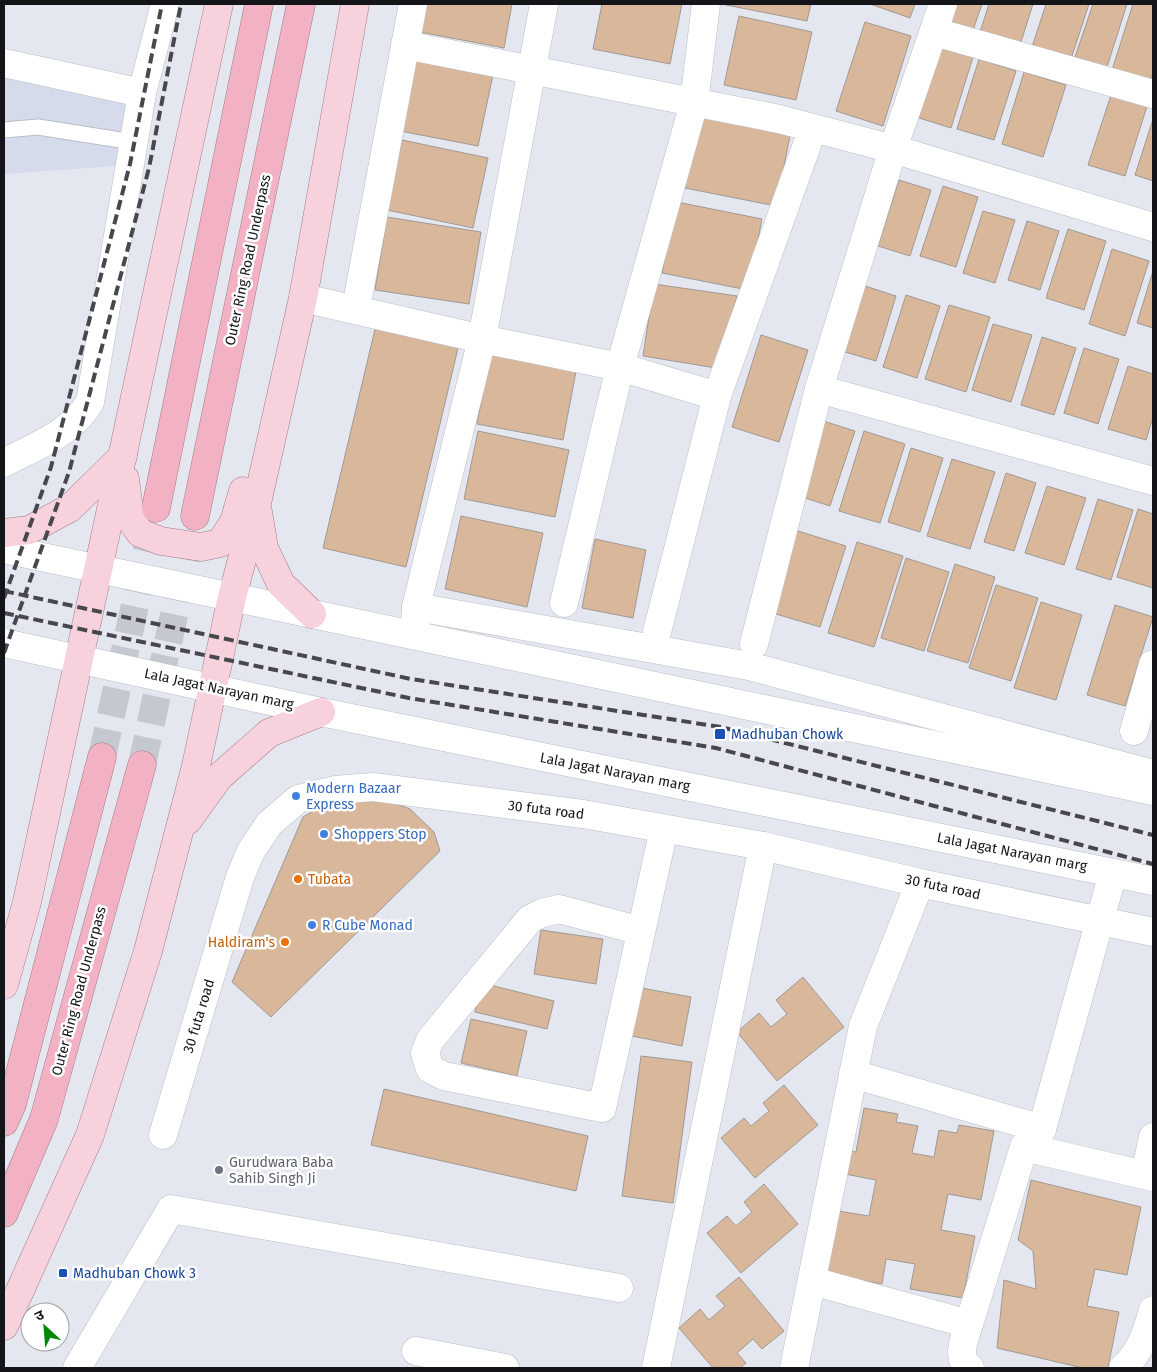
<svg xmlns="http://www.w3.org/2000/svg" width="1157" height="1372" font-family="'Fira Sans','Noto Sans Devanagari',sans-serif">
<rect width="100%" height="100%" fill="#e4e7f0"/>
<polygon fill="#d5dbea" points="4,70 135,99 115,166 4,174"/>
<g fill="#d9b79b" stroke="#a09993">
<polygon points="425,4 512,4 504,48 420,32"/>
<polygon points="602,4 682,4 670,64 593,49"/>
<polygon points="721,4 811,4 807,21"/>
<polygon points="870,4 915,4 910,18"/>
<polygon points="948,4 982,4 972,33 942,21"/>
<polygon points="989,4 1033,4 1020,45 980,32"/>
<polygon points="1046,4 1089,4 1070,62 1031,50"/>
<polygon points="1093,4 1127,4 1107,67 1075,57"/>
<polygon points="1133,4 1153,4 1153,72 1150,82 1112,70"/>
<polygon points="739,16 812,32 796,100 724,85"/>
<polygon points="865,22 911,36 883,126 836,111"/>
<polygon points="939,43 974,54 951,128 916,117"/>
<polygon points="411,53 494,70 478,146 395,130"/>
<polygon points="979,59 1016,71 994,140 957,129"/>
<polygon points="1024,72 1066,85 1043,157 1002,144"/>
<polygon points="1112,92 1148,103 1125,176 1088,165"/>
<polygon points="700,114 791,131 776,206 685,188"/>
<polygon points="1153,119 1153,181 1135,175"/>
<polygon points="402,140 488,158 473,228 387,210"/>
<polygon points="899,180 931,190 910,256 878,246"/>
<polygon points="943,186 978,197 956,267 920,256"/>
<polygon points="677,202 762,219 748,290 662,273"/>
<polygon points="983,211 1015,220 995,283 963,273"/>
<polygon points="387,217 481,232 469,304 375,290"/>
<polygon points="1027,221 1059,231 1040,290 1008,280"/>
<polygon points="1068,229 1106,241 1084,310 1046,298"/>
<polygon points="1112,249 1149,261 1125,336 1089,324"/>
<polygon points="1153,271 1153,328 1137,323"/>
<polygon points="654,284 737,296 716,368 643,356"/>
<polygon points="859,284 896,296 876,361 838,350"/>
<polygon points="906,295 940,306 917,378 883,367"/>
<polygon points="949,305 990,317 966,392 925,379"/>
<polygon points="993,324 1032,335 1011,402 972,390"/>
<polygon points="376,325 459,344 406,567 323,548"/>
<polygon points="761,335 808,350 779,442 732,427"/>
<polygon points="1042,337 1076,348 1054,415 1021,405"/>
<polygon points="1084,348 1119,359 1098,424 1064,413"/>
<polygon points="491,350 577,366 563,440 477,424"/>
<polygon points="1128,366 1153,374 1153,417 1146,440 1108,429"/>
<polygon points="817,419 855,431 830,506 793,494"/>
<polygon points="478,431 569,450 555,517 464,499"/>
<polygon points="864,431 905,444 880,523 839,511"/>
<polygon points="911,448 943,458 920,532 888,522"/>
<polygon points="952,459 995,472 970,549 927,536"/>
<polygon points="1006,473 1036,483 1014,551 984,542"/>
<polygon points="1047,486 1086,498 1064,565 1025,553"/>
<polygon points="1098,499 1133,510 1111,580 1076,569"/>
<polygon points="1138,509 1153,514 1153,588 1117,577"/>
<polygon points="461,516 543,533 527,607 445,589"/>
<polygon points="795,530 846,546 820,627 769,612"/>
<polygon points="595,539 646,550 633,618 582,608"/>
<polygon points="857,542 903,556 874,647 828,633"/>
<polygon points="906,558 949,572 924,651 881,638"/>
<polygon points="955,564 995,577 968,663 927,651"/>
<polygon points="996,585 1038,598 1011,681 969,668"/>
<polygon points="1041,602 1082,615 1056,700 1014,688"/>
<polygon points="1115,605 1153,617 1125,706 1087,695"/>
<polygon points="370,798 389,801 410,809 434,832 440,851 271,1017 232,982 303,817 323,805"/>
<polygon points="541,930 603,939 596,984 534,974"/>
<polygon points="803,977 844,1027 777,1081 737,1032 759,1013 771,1027 787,1014 776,1000"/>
<polygon points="482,983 554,1001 547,1029 475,1012"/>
<polygon points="636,987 691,997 682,1046 627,1035"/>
<polygon points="471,1019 527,1031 517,1076 461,1063"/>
<polygon points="641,1056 692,1062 673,1203 622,1196"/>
<polygon points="784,1085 818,1125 755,1178 721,1138 744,1118 751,1126 769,1111 763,1103"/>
<polygon points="384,1089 588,1136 576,1191 371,1145"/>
<polygon points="864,1108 898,1114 896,1122 918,1126 912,1153 934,1157 939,1130 957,1133 959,1125 994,1131 981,1200 948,1194 941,1230 975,1236 963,1298 910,1289 915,1264 886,1259 882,1284 826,1274 838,1211 869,1216 876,1180 845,1174 849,1151 856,1152"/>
<polygon points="1031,1180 1141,1207 1127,1275 1095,1269 1087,1306 1119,1312 1108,1368 1083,1368 997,1348 1004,1280 1036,1289 1033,1251 1018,1240"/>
<polygon points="764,1184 798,1224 741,1273 707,1233 727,1216 736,1226 752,1212 744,1202"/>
<polygon points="739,1277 784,1331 762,1349 753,1339 737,1353 746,1363 740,1368 713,1368 679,1328 700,1309 709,1320 725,1306 716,1296"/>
</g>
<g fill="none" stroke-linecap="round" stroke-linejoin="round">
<g stroke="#c5c8d0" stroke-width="28" stroke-dasharray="28 14" stroke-linecap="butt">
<polyline points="102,757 156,508"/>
<polyline points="142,765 195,516"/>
</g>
<g stroke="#babec6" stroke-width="17">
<polyline id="lane" points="4,130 38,127 133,142"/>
</g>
<g stroke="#babec6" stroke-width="29">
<g id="street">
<polyline points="935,32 1153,94"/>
<polyline points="405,45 779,119 893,149 1153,227"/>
<polyline points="4,63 142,93"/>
<polyline points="303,298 482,339 620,367 717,396"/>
<polyline points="356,308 413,4"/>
<polyline points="819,389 1153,481"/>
<path d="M 4,463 C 35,446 71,434 90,402 L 142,93 L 165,4"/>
<polyline points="564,603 620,367 694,103 706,4"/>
<polyline points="416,607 749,666 1153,774"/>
<polyline points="415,624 416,607 482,339 544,4"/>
<polyline points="657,632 717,396 813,128"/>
<polyline points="754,644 819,389 893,149 943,4"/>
<polyline points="1134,731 1153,664"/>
<polyline points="641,931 559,909 542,913 530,919 430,1040 425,1053 430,1069 444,1076 602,1108 664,829"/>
<polyline points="853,1074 1042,1129"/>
<polyline points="163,1135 240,877 251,851 269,824 298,799 335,790 373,787 583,814 763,846 920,883 1153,932"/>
<polyline points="1024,1147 1153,1177"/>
<polyline points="1145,1175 1153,1137"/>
<polyline points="812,1281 969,1324"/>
<polyline points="416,1351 505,1368"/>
<polyline points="77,1368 171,1209 619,1288"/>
<polyline points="656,1368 763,846"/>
<polyline points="794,1368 863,1026 920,883"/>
<path d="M 970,1368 C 955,1358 965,1338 969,1324 L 1024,1147 L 1042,1129 L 1113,873"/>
<path d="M 1123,1368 C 1140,1353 1147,1332 1153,1310"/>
</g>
</g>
<g stroke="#babec6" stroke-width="29">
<g id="secondary">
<polyline points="4,549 1153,791"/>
<polyline points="4,643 321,712 1153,881"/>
</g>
</g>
<g stroke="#a47b87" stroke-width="29">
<g id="primary">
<polyline points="125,479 130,518 140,533 161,541 201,547 220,543 234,522 243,491"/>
<polyline points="258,512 264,548 281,584 312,614"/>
<polyline points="4,533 29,530 70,508 123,456"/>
<polyline points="188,820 219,777 269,733 321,712"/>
<polyline points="4,985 27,902 219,4"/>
<polyline points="4,1326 90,1135 148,951 196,766 232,597 257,503 303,298 355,4"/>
</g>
</g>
<g stroke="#a47b87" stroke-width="29">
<g id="highway">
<polyline points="156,508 259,4"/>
<polyline points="195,516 301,4"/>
<polyline points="4,1122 12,1104 102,757"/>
<polyline points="4,1213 44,1119 142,765"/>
</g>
</g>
<use href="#lane" stroke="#fff" stroke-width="15"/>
<use href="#street" stroke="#fff" stroke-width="28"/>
<use href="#secondary" stroke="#fff" stroke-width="28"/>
<use href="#primary" stroke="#f7d1db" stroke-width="28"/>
<use href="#highway" stroke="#f2b2c3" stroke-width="28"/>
<g stroke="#47484d" stroke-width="4" stroke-dasharray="10 5" stroke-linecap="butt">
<polyline points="4,591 411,679 721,727 1153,835"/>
<polyline points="4,598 51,467 130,164 162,4"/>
<polyline points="4,613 409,698 716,748 1153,864"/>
<polyline points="4,653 69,472 149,168 181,4"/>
</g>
</g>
<g fill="#1a4fb4" stroke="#fff" stroke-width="2">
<rect x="714" y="728" width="12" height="12" rx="2.5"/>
<rect x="58" y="1268" width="10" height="10" rx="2.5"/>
</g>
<g fill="#3f7fe0" stroke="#fff" stroke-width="2">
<circle cx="296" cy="796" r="5"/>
<circle cx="324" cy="834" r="5"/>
<circle cx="312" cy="925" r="5"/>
</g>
<g fill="#e8710a" stroke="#fff" stroke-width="2">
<circle cx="298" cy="879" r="5"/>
<circle cx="285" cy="942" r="5"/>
</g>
<circle fill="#6b7280" stroke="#fff" stroke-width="2" cx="219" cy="1170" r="5"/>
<g text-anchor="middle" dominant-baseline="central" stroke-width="5" stroke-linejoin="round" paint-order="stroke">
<g font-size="14" fill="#141518" stroke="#fff">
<text transform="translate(248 260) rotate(-78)">Outer Ring Road Underpass</text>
<text transform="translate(219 689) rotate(12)">Lala Jagat Narayan marg</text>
<text transform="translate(615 772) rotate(11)">Lala Jagat Narayan marg</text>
<text transform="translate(546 810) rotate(7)">30 futa road</text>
<text transform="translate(1012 852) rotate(11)">Lala Jagat Narayan marg</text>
<text transform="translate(943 887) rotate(12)">30 futa road</text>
<text transform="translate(79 991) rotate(-75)">Outer Ring Road Underpass</text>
<text transform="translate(199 1016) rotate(-73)">30 futa road</text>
</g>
<g font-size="14" fill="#164399" stroke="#fff" text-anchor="start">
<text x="731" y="734">Madhuban Chowk</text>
<text x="73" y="1273">Madhuban Chowk 3</text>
</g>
<g font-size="14" fill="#366cbe" stroke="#fff" text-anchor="start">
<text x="306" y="788">Modern Bazaar<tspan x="306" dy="16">Express</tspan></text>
<text x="334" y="834">Shoppers Stop</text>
<text x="322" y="925">R Cube Monad</text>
</g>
<g font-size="14" fill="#c56008" stroke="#fff" text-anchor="start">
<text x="308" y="879">Tubata</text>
<text x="275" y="942" text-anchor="end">Haldiram's</text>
</g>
<g font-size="14" fill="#5b616d" stroke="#fff" text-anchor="start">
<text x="229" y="1162">Gurudwara Baba<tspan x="229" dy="16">Sahib Singh Ji</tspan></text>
</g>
</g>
<rect width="1157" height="1372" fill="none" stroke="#141518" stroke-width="10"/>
<g transform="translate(45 1327) rotate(334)"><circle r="24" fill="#ffffff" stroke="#a1a1a3"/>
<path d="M0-4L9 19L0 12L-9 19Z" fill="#01860c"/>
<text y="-8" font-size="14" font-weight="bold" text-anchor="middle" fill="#141518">उ</text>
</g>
</svg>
